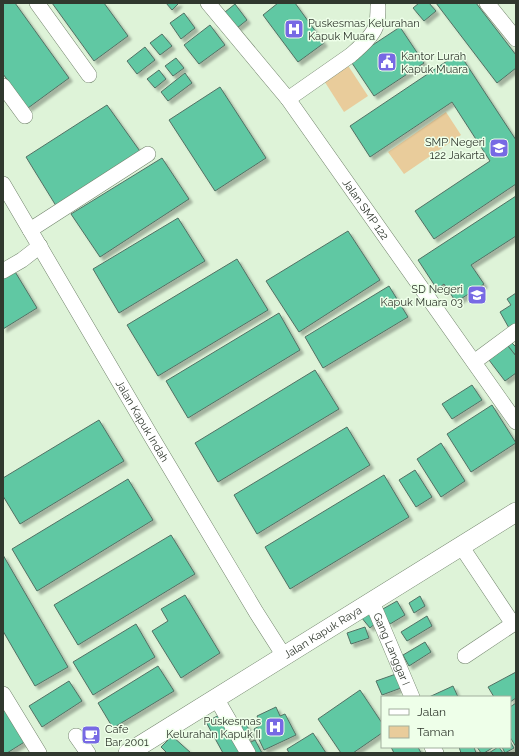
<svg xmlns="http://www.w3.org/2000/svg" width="519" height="756" font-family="Raleway,sans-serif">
<defs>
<filter id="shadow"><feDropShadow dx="3.5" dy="3.5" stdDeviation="1" flood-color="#0004"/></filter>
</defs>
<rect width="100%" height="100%" fill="#def3d8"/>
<g fill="#e9cc9b">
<polygon points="345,61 368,96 344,112 321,76"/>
<polygon points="446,112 461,135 404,174 388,152"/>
</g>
<g fill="#61c8a3" stroke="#527164" filter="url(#shadow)">
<polygon points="3,3 15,3 69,78 28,108 3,74"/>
<polygon points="52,3 104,3 128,36 94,61"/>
<polygon points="166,3 179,3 172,10"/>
<polygon points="278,3 295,3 324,43 298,62 263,15"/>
<polygon points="419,3 429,3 436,11 424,21 413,8"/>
<polygon points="436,3 476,3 516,55 516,68 497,83"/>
<polygon points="235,4 247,20 237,28 225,12"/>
<polygon points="184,13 195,28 181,39 170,23"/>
<polygon points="210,25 225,45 199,64 184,45"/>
<polygon points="400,27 424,63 374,96 350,60"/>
<polygon points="162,34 172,46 160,55 150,43"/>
<polygon points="145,47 155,60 137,74 127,61"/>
<polygon points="459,53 516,140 516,184 434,239 415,211 490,161 452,102 370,157 350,126"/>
<polygon points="176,58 184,68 173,76 165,66"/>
<polygon points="159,70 166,79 155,88 147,79"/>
<polygon points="185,73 192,83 168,101 161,92"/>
<polygon points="220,87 266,158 215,191 169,120"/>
<polygon points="107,105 142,154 58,209 26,157"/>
<polygon points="162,158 189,199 100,257 71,214"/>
<polygon points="516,196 516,236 471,265 484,284 456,302 444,284 437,289 418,260"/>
<polygon points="178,218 205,261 119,313 93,269"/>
<polygon points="348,231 380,280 299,332 266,281"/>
<polygon points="237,259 268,310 158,376 127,325"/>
<polygon points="14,270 37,308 3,329 3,277"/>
<polygon points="389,286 408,317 323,368 305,337"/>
<polygon points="516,293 516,324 509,328 500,312 511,305 507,299"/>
<polygon points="279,313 300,350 188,418 166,381"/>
<polygon points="512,343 516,347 516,356 508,346"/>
<polygon points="508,346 516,356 516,373 505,381 489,360"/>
<polygon points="315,370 339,409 218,482 195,443"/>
<polygon points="472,385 482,400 452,419 442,404"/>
<polygon points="492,405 516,443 471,472 447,434"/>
<polygon points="99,420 124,461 20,524 3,496 3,478"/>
<polygon points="347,427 370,465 257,534 234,495"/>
<polygon points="441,443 465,481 441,497 417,459"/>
<polygon points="415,470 432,497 416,507 399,480"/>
<polygon points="384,475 409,517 290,589 265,547"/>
<polygon points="128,479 153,520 37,591 12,549"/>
<polygon points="171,535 195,574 78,645 54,605"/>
<polygon points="3,555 68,667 35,686 3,631"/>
<polygon points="185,595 220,653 181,678 152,631 168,621 161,609"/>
<polygon points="420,596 425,606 414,613 409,603"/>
<polygon points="397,601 405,615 390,624 381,610"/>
<polygon points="369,611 378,621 370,628 361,617"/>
<polygon points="427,616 432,626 407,641 401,632"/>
<polygon points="136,624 155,657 93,695 73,662"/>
<polygon points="365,627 369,638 351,644 347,633"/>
<polygon points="425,642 431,652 409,666 403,655"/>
<polygon points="158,666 174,691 113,728 98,703"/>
<polygon points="516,672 516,698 510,702 510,697 494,697 488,687"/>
<polygon points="396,674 401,688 382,695 376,681"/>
<polygon points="69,681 82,701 42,727 29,706"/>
<polygon points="453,686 458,697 429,697"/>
<polygon points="360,690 382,723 382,733 353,753 341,753 318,719"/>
<polygon points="516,703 516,747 510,737 510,707"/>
<polygon points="3,706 26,741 7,753 3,753"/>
<polygon points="276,707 280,716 285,714 296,735 264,750 254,729 261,725 257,716"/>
<polygon points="221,714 242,753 223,753 206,722"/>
<polygon points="246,724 253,737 246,741 239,728"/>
<polygon points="313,733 326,753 289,753 287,749"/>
<polygon points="172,736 191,753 167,753 161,747"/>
<polygon points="255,740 262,753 254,753 249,743"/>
<polygon points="510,741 514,748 505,753 502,747 510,747"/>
<polygon points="391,747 418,747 421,753 394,753"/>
<polygon points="459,747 474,747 476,753 461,753"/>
<polygon points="477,747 494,747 484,753 481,753"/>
<polygon points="499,747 503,753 489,753 498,747"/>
</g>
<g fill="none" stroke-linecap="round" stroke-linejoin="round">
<g stroke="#72846c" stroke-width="16">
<g id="minor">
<polyline points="37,3 89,75"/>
<path id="s1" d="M 208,3 L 288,99 L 516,422"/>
<polyline points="487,3 516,39"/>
<polyline points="3,86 25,116"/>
<path d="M 288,99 L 351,55 C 360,47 372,37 376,26 C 378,20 378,12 378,6"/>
<path id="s2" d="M 3,184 L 151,436 L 256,612 L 284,656"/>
<polyline points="30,230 148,154"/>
<polyline points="3,271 22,260 40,246"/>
<polyline points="474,362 516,331"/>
<polyline points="461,546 513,624 465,656"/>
<path id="s3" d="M 372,602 L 412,697"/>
<polyline points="3,694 39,753"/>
<polyline points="216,698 248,753"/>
<polyline points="76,736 88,753"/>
<polyline points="432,747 436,753"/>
</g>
</g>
<g stroke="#72846c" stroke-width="20">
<g id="major">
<path id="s4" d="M 128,753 L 516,512"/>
</g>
</g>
<use href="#minor" stroke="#fff" stroke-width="15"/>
<use href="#major" stroke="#fff" stroke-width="19"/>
</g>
<defs>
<g id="hospital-square" transform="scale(1)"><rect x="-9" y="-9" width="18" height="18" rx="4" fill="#7769e4" stroke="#eeffe9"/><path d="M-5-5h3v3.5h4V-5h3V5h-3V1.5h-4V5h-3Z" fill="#fff"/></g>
<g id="civic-square" transform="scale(1)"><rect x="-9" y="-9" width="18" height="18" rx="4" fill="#7769e4" stroke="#eeffe9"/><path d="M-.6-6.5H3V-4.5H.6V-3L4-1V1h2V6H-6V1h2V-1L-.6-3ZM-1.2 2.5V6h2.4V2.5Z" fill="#fff"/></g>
<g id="school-square" transform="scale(1)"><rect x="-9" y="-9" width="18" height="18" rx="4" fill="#7769e4" stroke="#eeffe9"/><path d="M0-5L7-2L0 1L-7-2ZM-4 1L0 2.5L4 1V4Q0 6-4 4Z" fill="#fff"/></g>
<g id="cafe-square" transform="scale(1)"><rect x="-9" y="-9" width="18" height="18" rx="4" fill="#7769e4" stroke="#eeffe9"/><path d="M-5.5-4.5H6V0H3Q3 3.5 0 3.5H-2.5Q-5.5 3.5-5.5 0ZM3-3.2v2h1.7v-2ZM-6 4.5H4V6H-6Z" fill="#fff"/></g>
</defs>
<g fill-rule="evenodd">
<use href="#hospital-square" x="294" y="29"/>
<use href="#civic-square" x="387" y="62"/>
<use href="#school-square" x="499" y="148"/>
<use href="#school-square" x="477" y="295"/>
<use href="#hospital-square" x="275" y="727"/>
<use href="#cafe-square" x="91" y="735"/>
</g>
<g text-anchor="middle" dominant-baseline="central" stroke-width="3" stroke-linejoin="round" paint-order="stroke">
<g font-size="11" fill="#30382e" stroke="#eeffe9" text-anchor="start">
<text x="308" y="23">Puskesmas Kelurahan<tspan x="308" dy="13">Kapuk Muara</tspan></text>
<text x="401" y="56">Kantor Lurah<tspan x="401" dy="13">Kapuk Muara</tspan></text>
<text x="485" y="142" text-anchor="end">SMP Negeri<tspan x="485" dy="13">122 Jakarta</tspan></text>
<text x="463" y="289" text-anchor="end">SD Negeri<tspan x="463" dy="13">Kapuk Muara 03</tspan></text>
<text x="261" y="721" text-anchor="end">Puskesmas<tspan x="261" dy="13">Kelurahan Kapuk II</tspan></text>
<text x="105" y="729">Cafe<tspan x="105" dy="13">Bar 2001</tspan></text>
</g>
<g font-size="11" fill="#30382e" stroke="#eeffe9">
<text stroke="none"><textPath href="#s1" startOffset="260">Jalan SMP 122</textPath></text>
<text stroke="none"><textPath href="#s2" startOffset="275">Jalan Kapuk Indah</textPath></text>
<text stroke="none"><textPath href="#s4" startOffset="229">Jalan Kapuk Raya</textPath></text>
<text stroke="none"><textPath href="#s3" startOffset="51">Gang Langgar I</textPath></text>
</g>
</g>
<rect width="519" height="756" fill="none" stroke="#30382e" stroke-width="8"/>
<rect x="381" y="696" width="130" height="52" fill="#eeffe9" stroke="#a2af9e"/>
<rect x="389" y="709" width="20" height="6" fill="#ffffff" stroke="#a2af9e"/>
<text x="417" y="716" font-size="12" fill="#30382e">Jalan</text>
<rect x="389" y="726" width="20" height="12" fill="#e9cc9b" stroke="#a2af9e"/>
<text x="417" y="736" font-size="12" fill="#30382e">Taman</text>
</svg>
